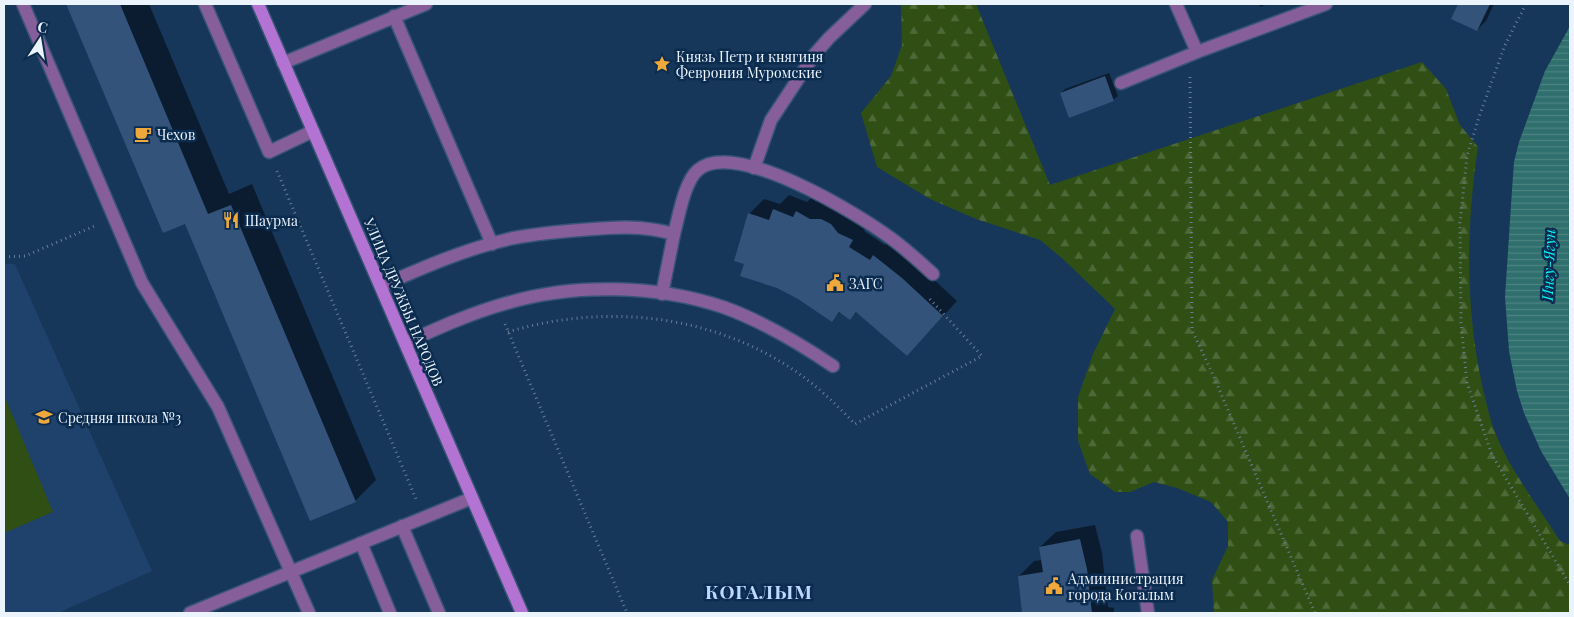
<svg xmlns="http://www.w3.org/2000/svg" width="1574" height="617" font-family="'Playfair Display',serif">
<defs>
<pattern id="forest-firs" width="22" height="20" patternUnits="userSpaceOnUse" patternTransform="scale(1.25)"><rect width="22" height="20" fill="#304f15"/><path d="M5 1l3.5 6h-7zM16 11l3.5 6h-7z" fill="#4e6938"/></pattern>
<pattern id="water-rules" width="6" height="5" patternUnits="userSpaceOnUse" patternTransform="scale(1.25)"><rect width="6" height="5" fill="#2f6f6d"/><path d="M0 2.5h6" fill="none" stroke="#4d8483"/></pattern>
</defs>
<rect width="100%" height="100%" fill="#16365a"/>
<polygon fill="#1e426b" points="4,264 15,264 152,571 58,613 4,613"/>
<path fill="url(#forest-firs)" d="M 901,4 L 976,4 L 1050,185 L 1422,62 L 1446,89 L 1460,125 L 1478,147 C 1466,227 1465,309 1483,389 C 1487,405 1490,421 1497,437 C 1511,471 1540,509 1560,541 L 1570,545 L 1570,613 L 1214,613 L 1212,580 L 1228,546 L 1228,522 L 1211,502 L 1177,488 L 1154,482 L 1130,492 L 1115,492 L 1090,474 L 1078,441 L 1078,397 L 1093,354 L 1115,309 L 1063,259 L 1040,240 L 976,219 L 930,199 L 877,167 L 861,113 L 891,76 L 902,45 Z"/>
<polygon fill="#304f15" points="4,395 53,512 4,533"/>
<polygon fill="url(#water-rules)" points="1570,26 1570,499 1541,451 1524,413 1517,391 1509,351 1505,297 1512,190 1514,162 1519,142 1545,71"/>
<g fill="#0007">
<polygon points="67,4 149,4 229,194 252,184 376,480 355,501 186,222 163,232"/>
<polygon points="1259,4 1268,4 1260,7"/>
<polygon points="1460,4 1494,4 1486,21 1477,30 1453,18"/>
<polygon points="1109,73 1118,96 1113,100 1061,93 1065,89"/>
<polygon points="789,195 807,202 812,197 867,225 864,231 885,245 889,241 917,264 957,301 922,339 858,311 850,319 840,312 832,320 745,263 749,214 764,199 780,204"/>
<polygon points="1095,525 1102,553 1108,607 1114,608 1114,613 1023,613 1019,576 1034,561 1042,560 1040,547 1056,532"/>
</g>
<g fill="#33537a">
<polygon points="66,4 120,4 208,214 231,205 356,502 310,521 185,224 163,233"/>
<polygon points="1458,4 1490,4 1477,31 1451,19"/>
<polygon points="1105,76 1114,101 1069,118 1060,93"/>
<polygon points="773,209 793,217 796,211 810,219 821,219 831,224 838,233 853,240 849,247 870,260 873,255 902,278 943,316 907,356 856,312 850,320 839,312 832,322 798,299 777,288 740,276 744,264 734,261 748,213 769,220"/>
<polygon points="1080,539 1087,569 1092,613 1022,613 1018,576 1043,572 1039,547"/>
</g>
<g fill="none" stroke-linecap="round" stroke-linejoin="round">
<g stroke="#385474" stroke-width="15">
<g id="service">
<polyline points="23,4 142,283 218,407 309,613"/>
<polyline points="205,4 269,152 313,131"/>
<polyline points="1176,4 1197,52 1326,4"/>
<polyline points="394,16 492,244"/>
<polyline points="283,63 426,4"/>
<polyline points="1121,83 1197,52"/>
<polyline points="754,168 771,120 814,55 829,38 865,4"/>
<path d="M 381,286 C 422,268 465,249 509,239 C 532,234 557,232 580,230 C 613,227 643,225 674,234 C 679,216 684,182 698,170 C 735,138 860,215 892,239 C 907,250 920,262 933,274"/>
<polyline points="662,294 674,234"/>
<path d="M 405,343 C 438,328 471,313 507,303 C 574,283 657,285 723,307 C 762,321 799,343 833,366"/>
<polyline points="402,526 439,613"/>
<polyline points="1137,536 1148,613"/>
<polyline points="361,543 390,613"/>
</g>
</g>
<g stroke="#385474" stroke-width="15">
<polyline id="minor" points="190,613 472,498"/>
</g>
<g stroke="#385474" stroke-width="15">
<polyline id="secondary" points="258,4 522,613"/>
</g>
<g stroke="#687e98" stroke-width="3" stroke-dasharray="1 4" stroke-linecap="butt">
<polyline points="1526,4 1505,45 1479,117 1467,156 1460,223 1461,323 1467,383 1492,455 1570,585"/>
<polyline points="1190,77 1192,330 1213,375 1315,613"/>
<polyline points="277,171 416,499"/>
<polyline points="4,257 25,256 97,225"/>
<polyline points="505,324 627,613"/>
<path d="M 508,332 C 600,304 704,313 786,365 C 812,381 834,402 855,424 L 982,356 L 928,297"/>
</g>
<use href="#service" stroke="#855e9a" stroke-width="12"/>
<use href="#minor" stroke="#855e9a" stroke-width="12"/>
<use href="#secondary" stroke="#b273d2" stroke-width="12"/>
</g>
<defs>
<g id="sight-bare" transform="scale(1.35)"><path d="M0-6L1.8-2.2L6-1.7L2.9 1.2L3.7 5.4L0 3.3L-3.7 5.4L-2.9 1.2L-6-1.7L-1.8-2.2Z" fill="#eea83c" stroke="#0b2b4f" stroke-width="2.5" paint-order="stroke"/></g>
<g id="cafe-bare" transform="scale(1.35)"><path d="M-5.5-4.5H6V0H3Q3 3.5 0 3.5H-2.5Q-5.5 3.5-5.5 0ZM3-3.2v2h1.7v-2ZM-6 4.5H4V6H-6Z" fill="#eea83c" stroke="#0b2b4f" stroke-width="2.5" paint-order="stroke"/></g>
<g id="restaurant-bare" transform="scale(1.35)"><path d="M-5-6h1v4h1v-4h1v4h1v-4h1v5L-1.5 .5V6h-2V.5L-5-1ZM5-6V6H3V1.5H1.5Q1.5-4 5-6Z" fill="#eea83c" stroke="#0b2b4f" stroke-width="2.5" paint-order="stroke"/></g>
<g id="civic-bare" transform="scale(1.35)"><path d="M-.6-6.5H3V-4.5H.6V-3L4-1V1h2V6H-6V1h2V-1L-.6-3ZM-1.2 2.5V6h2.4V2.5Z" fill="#eea83c" stroke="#0b2b4f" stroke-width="2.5" paint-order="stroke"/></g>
<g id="school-bare" transform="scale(1.35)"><path d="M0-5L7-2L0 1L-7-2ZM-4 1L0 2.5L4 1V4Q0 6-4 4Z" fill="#eea83c" stroke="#0b2b4f" stroke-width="2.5" paint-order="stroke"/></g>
</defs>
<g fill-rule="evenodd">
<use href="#sight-bare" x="662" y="64"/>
<use href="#cafe-bare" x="143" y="134"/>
<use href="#restaurant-bare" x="231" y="220"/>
<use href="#civic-bare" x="835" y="283"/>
<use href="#school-bare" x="44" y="417"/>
<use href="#civic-bare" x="1054" y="586"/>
</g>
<g text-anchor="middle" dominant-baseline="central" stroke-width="5" stroke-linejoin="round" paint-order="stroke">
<g font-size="14" fill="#ebf3fc" stroke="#0b2b4f" text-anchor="start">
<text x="676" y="56">Князь Петр и княгиня<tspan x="676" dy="16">Феврония Муромские</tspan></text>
<text x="157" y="134">Чехов</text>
<text x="245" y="220">Шаурма</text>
<text x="849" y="283">ЗАГС</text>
<text x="58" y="417">Средняя школа №3</text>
<text x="1068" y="578">Адмиинистрация<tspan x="1068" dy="16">города Когалым</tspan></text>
</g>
<g font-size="14" fill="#ebf3fc" stroke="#0b2b4f">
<text transform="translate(404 302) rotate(67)">УЛИЦА ДРУЖБЫ НАРОДОВ</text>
</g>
<g font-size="15" font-style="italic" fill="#01fefb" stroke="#0b2b4f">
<text transform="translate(1548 265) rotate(-88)">Ингу-Ягун</text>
</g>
<g font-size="19" font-weight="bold" letter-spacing="1" fill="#bbd9fe" stroke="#0b2b4f">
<text x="759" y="591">КОГАЛЫМ</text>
</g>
</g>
<rect width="1574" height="617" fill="none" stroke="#ebf3fc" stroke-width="10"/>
<g transform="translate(40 40) rotate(12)" stroke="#0b2b4f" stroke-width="4" paint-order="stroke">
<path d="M0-4L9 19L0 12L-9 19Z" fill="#ebf3fc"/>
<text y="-8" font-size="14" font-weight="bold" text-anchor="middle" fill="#ebf3fc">С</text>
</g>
</svg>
